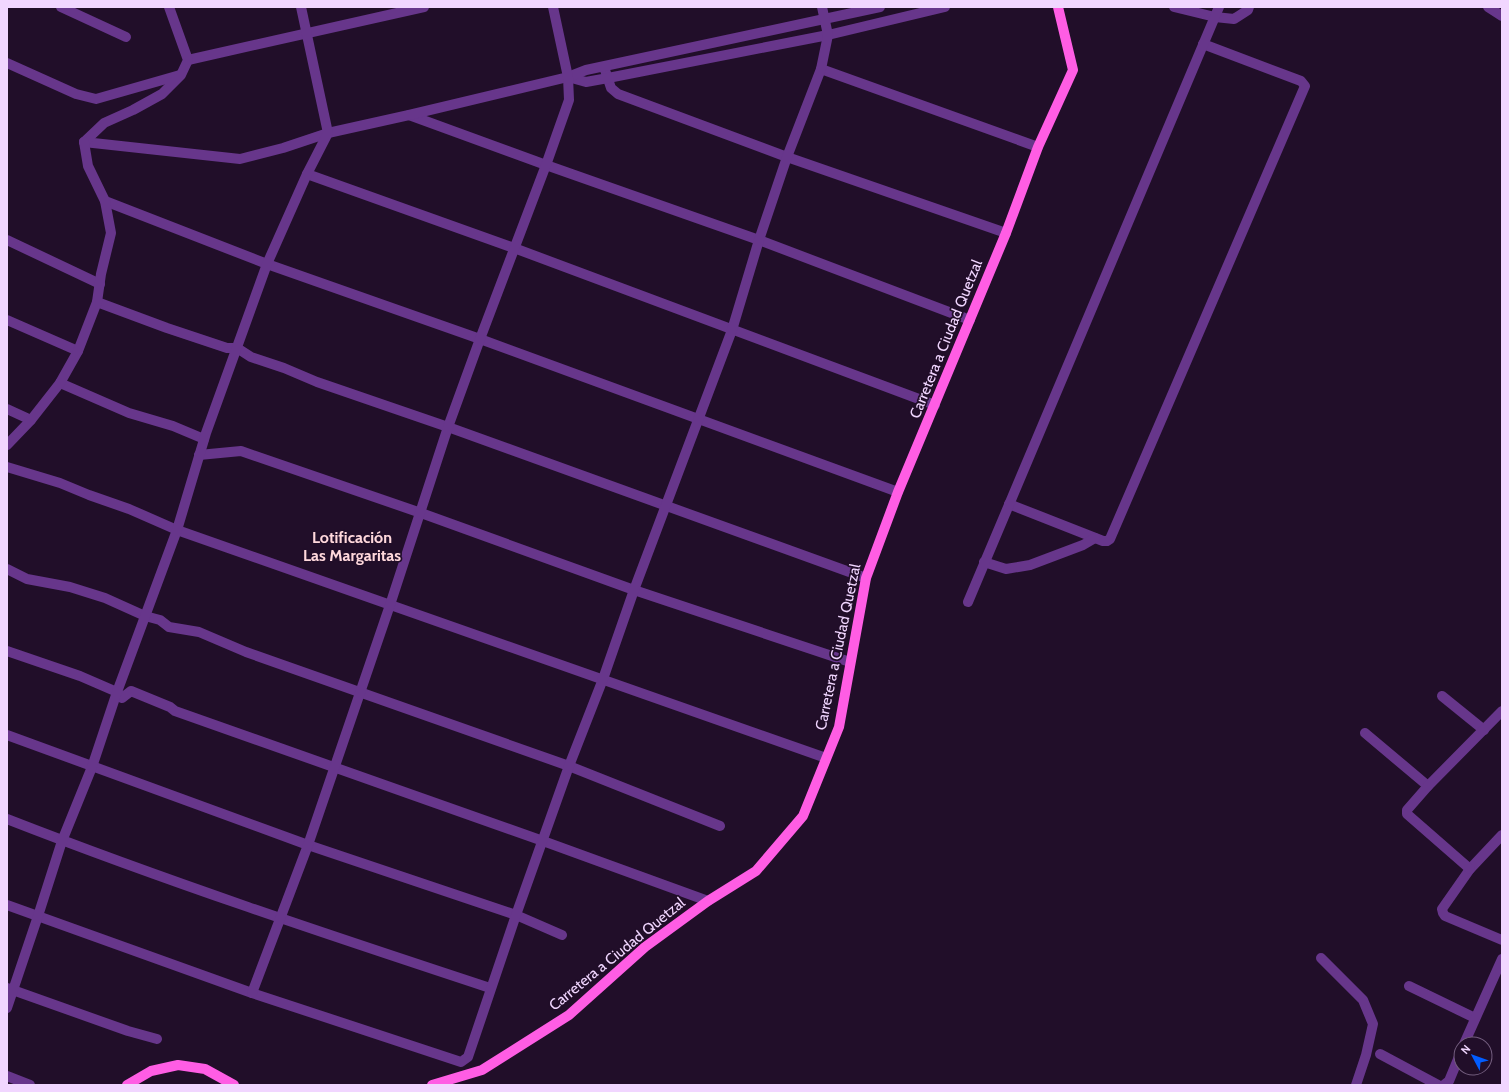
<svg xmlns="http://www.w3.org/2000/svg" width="1509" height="1092" font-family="Cabin,sans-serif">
<rect width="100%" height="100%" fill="#210e29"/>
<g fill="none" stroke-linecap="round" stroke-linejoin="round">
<g stroke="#67368b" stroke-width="10">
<polyline points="61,7 126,37"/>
<polyline points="1174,7 1215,17 1234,19 1248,10 1249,7"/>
<polyline points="1488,7 1502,16"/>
<polyline points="188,60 424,7"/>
<polyline points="7,63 76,94 96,99 180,75"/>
<polyline points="604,67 611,88 618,94 787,157 1006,233"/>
<polyline points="821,69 1038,147"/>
<polyline points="568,77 586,82 608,78 828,35 945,7"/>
<polyline points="409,115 546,165 759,240 970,320"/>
<polyline points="84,142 240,159 283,148 328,133 409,115 568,77 586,70 880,7"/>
<polyline points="84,142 104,123 133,110 162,94 181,75 188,60 169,7"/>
<polyline points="307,174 514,248 935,405"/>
<polyline points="105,201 267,264 480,339 898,492"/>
<polyline points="7,240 100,284"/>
<polyline points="97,302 167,328 227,348 237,348 251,357 284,368 317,382 448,427 866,578"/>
<polyline points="7,320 78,351"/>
<polyline points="60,383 129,413 173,426 204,439"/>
<polyline points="7,409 31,420"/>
<polyline points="7,445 31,420 60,383 78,351 97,302 101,274 111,233 105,201 88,166 84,142"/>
<polyline points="199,455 241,451 421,513 634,590 850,662"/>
<polyline points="7,467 60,483 89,495 129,509 177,530 826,758"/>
<polyline points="1009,504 1103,541 1107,541 1110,539 1305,86 1301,81 1203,44"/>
<polyline points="984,562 1006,569 1030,565 1083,545 1095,538"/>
<polyline points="7,569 27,579 70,587 105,598 145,616 160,620 169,627 199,632 246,652 569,766 720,826"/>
<polyline points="968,602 1219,7"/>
<polyline points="7,651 80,676 117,692 122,698 131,691 170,707 175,711 543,841 708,901"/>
<polyline points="1442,696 1484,730"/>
<polyline points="1365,733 1428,786"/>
<polyline points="7,735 308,845 516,915 562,935"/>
<path d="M 7,819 C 166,881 329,935 490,988"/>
<polyline points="1502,835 1470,869 1442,909 1443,913 1445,916 1502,940"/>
<polyline points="1470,869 1407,814 1407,810 1428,786 1502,711"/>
<polyline points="7,905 252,993 461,1062 468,1057 516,915 569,766 603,679 634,590 732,330 759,240 787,157 821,69 828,35 822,7"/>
<polyline points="1321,958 1363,1000 1373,1024 1366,1055 1356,1085"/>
<polyline points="1409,986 1475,1018"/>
<polyline points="7,988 128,1031 157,1039"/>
<polyline points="252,993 308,845 390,605 448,427 480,339 546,165 569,100 568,77 553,7"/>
<polyline points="7,1008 38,916 62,841 92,767 117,692 177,530 206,433 267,264 307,174 328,133 301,7"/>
<polyline points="1464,1044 1502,959"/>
<polyline points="1380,1054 1438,1085"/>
<polyline points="7,1076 30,1085"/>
<polyline points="1444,1085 1449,1081 1461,1052"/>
</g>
<g stroke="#ff5de4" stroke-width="10">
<polyline points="127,1085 151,1071 178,1065 205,1069 234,1085"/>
<polyline points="432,1085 482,1070 569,1015 645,947 708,901 756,871 803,816 839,727 866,578 898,492 1006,233 1038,147 1073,70 1058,7"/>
</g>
</g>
<g text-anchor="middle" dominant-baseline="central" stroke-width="3.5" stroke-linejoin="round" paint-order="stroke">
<g font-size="15" fill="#f1d6ff" stroke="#210e29">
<text transform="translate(946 339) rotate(-68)">Carretera a Ciudad Quetzal</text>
<text transform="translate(838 647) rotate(-78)">Carretera a Ciudad Quetzal</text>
<text transform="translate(617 954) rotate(-39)">Carretera a Ciudad Quetzal</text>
</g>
<g font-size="16" font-weight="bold" fill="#ffd8dc" stroke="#210e29">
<text x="352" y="537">Lotificación<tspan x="352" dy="18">Las Margaritas</tspan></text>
</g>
</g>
<rect width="1509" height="1092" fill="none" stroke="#f1d6ff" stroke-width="16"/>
<g transform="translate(1473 1056) rotate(311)"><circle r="19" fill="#210e29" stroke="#745e7f"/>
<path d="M0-3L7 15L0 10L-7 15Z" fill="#025dff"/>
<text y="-6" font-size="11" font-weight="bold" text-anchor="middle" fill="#f1d6ff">N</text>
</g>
</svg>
